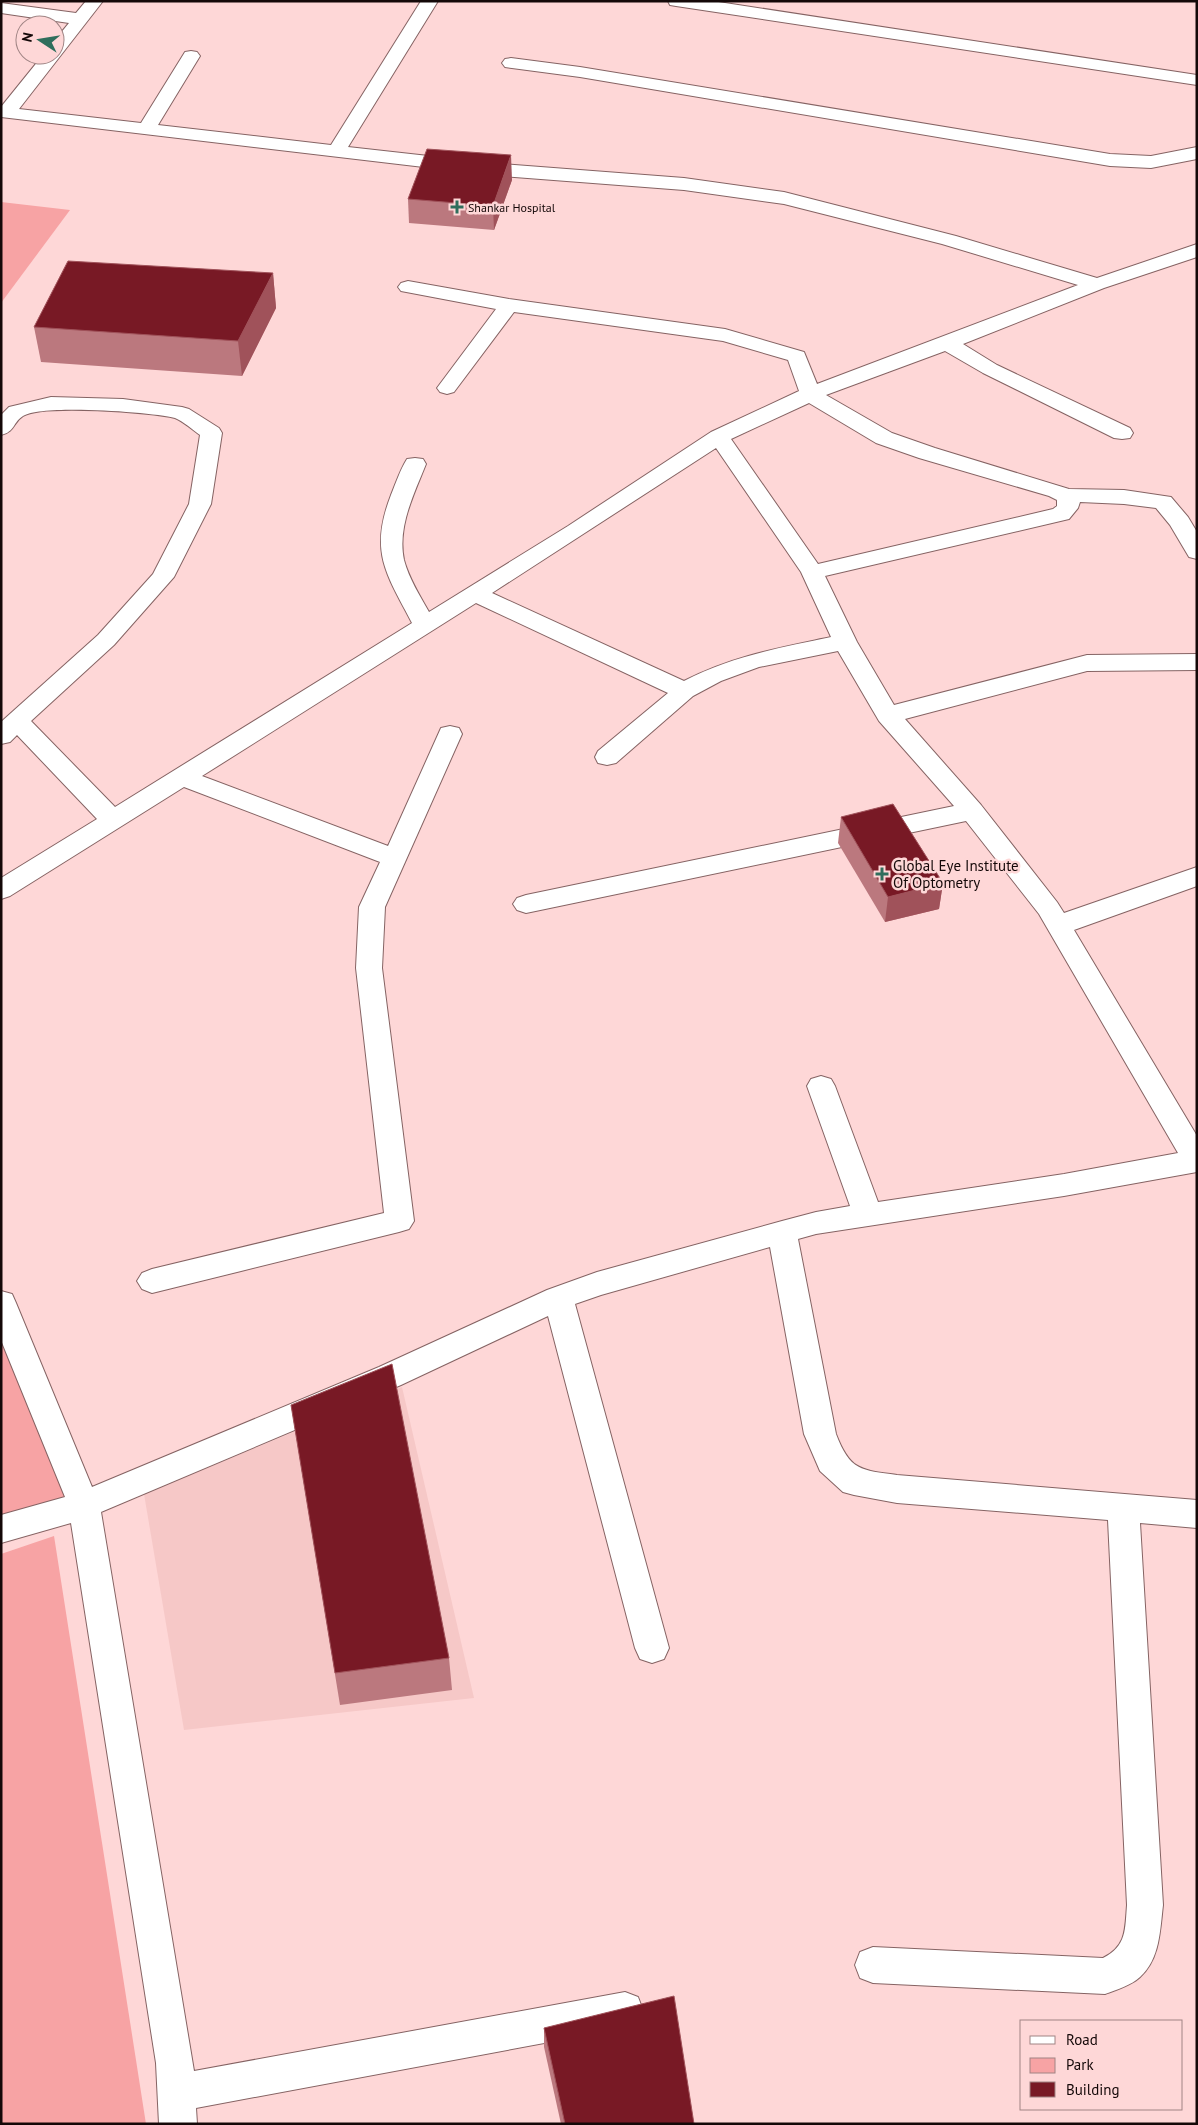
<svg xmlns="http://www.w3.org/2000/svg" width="1198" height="2125" font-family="'PT Sans',sans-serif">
<rect width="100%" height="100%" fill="#fed7d7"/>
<polygon fill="#f6c8c7" points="402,1387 474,1698 184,1730 144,1494"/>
<g fill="#f7a3a4">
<polygon points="1,202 70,210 1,303"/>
<polygon points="1,1306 83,1504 1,1527"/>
<polygon points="54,1536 146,2124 1,2124 1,1554"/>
</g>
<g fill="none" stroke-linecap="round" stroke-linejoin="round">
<g stroke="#856363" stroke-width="2">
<g id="minor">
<path d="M 86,1 L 103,1 L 19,109 L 141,123 L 185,52 L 191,51 L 197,52 L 200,56 L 158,125 L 331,145 L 421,1 L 438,1 L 348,147 L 500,164 L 684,178 L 784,192 L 956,236 L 1097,278 L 1197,244 L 1197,257 L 1104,288 L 963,344 L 997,365 L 1130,428 L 1133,433 L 1130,438 L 1122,439 L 1114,438 L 983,373 L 945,351 L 826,395 L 892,433 L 935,448 L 1069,489 L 1124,490 L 1171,497 L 1188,517 L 1197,532 L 1197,559 L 1189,557 L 1170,525 L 1156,508 L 1124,504 L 1080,502 L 1078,508 L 1069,519 L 825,576 L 857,642 L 894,705 L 1087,655 L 1197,654 L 1197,670 L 1087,671 L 905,719 L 981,805 L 1057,902 L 1064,913 L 1197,867 L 1197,886 L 1074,930 L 1197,1136 L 1197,1172 L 1064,1196 L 816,1234 L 798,1239 L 836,1434 C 850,1471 861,1470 897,1475 L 1197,1500 L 1197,1528 L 1140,1523 L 1163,1905 C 1160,1930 1160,1959 1140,1977 C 1132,1985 1116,1990 1105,1994 L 873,1983 L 860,1978 L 855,1965 L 860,1952 L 873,1947 L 1103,1958 C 1127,1946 1125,1929 1127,1905 L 1108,1520 L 897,1503 L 854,1495 L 843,1492 L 820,1471 L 804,1434 L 770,1247 L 601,1295 L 575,1304 L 669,1648 L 664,1659 L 652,1663 L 640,1659 L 635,1648 L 548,1316 L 401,1385 L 101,1512 L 194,2071 L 625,1992 L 638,1997 L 643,2010 L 638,2023 L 625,2028 L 196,2108 L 197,2124 L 159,2124 L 156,2063 L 71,1523 L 1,1543 L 1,1515 L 65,1497 L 1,1340 L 1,1291 L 12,1294 L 16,1303 L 92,1487 L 379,1367 L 547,1290 L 597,1272 L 782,1221 L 816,1212 L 850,1206 L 807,1086 L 811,1079 L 821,1076 L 831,1079 L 835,1086 L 878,1202 L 1064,1174 L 1178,1153 L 1039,914 L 966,821 L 526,913 L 517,910 L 513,904 L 517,898 L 526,895 L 954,806 L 879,721 L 838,651 L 759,667 L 721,681 L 693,696 L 616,763 L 607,765 L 598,763 L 595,757 L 598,751 L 668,693 L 476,603 L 202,776 L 388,846 L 441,728 L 450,726 L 459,728 L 462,734 L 385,907 L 382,968 L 414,1221 L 409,1229 L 399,1232 L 152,1293 L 142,1289 L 137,1281 L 142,1273 L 152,1269 L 384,1213 L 356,968 L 359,907 L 380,862 L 184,787 L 10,896 L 1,899 L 1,878 L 97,819 L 17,735 L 10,742 L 1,744 L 1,722 L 98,635 L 153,574 L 189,504 L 200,435 C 193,430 183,421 175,418 C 151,412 42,404 23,416 C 13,422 15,432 1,435 L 1,415 L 9,407 L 51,397 L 123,399 L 182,407 L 189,409 L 219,428 L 222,433 L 211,504 L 174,577 L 114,645 L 31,721 L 115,807 L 412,623 C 386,573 369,552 391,495 C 396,483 400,470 407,459 L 415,458 L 423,459 L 426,464 C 414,494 397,527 404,560 C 409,579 420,596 429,612 L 568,526 L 711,432 L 799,391 L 788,360 L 723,341 L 514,312 L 454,392 L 447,394 L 440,392 L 437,388 L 496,309 L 401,291 L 398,287 L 401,283 L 408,281 L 509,299 L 725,329 L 804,352 L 817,384 L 1078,285 L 942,244 L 784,204 L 684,190 L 500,176 L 1,117 L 1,107 L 43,55 L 55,55 L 55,40 L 69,23 L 1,13 L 1,3 L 76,13 ZM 809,403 L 876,443 L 919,458 L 1049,496 L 1057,500 L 1057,506 L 1053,509 L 818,564 L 731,439 ZM 716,448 L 801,572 L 831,637 C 779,648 732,656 684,681 L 492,593 Z"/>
<polygon points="668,1 712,1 1197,75 1197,85 676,6 670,5"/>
<polygon points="511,58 580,67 1110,154 1151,156 1197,147 1197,159 1151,168 1110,166 580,77 505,67 502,63 505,59"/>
</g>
</g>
<use href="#minor" fill="#fff" fill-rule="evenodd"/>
</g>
<g fill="#bb787e">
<polygon points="512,180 494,230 409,223 408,199"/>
<polygon points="273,273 276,308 242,376 41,362 34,327"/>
<polygon points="841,817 943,883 939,909 885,922 838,843"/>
<polygon points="291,1405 449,1658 452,1690 340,1705"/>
<polygon points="544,2028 694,2124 561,2124 544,2047"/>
</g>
<g fill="#a0525a">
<polygon points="511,155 512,180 494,230 493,206"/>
<polygon points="273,273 276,308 242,376 238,341"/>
<polygon points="943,883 939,909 885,922 888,897"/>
</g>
<g fill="#781925" stroke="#a0525a">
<polygon points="427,149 511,155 493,206 408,199"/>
<polygon points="68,261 273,273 238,341 34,327"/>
<polygon points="893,804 943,883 888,897 841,817"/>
<polygon points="392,1364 449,1658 335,1673 291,1405"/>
<polygon points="674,1996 694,2124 565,2124 544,2028"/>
</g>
<g fill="#2f6e5c" stroke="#fed7d7" stroke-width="2">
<path d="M454.5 199.5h5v5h5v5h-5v5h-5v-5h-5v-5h5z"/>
<path d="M879.5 866.5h5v5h5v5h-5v5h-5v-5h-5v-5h5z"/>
</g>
<g text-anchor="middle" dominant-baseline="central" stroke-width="5" stroke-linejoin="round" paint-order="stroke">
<g font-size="12" fill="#140808" stroke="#fed7d7" text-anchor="start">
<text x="468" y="207">Shankar Hospital</text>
</g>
<g font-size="15" fill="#140808" stroke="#fed7d7" text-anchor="start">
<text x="893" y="865">Global Eye Institute<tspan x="893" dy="17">Of Optometry</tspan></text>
</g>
</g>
<rect width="1198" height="2125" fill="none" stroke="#140808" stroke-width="5"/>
<rect x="1020" y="2020" width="162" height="90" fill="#fed7d7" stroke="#a08484"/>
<rect x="1030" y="2036" width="25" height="8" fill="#ffffff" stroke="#a08484"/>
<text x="1066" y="2045" font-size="15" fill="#140808">Road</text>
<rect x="1030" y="2058" width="25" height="15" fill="#f7a3a4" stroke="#a08484"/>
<text x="1066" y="2070" font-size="15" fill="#140808">Park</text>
<rect x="1030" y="2082" width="25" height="15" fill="#781925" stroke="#a08484"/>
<text x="1066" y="2095" font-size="15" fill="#140808">Building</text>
<g transform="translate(40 40) rotate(282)"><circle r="24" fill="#fed7d7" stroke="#a08484"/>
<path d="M0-4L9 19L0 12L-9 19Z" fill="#2f6e5c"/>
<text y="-8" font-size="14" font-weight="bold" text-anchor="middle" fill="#140808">N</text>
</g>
</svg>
